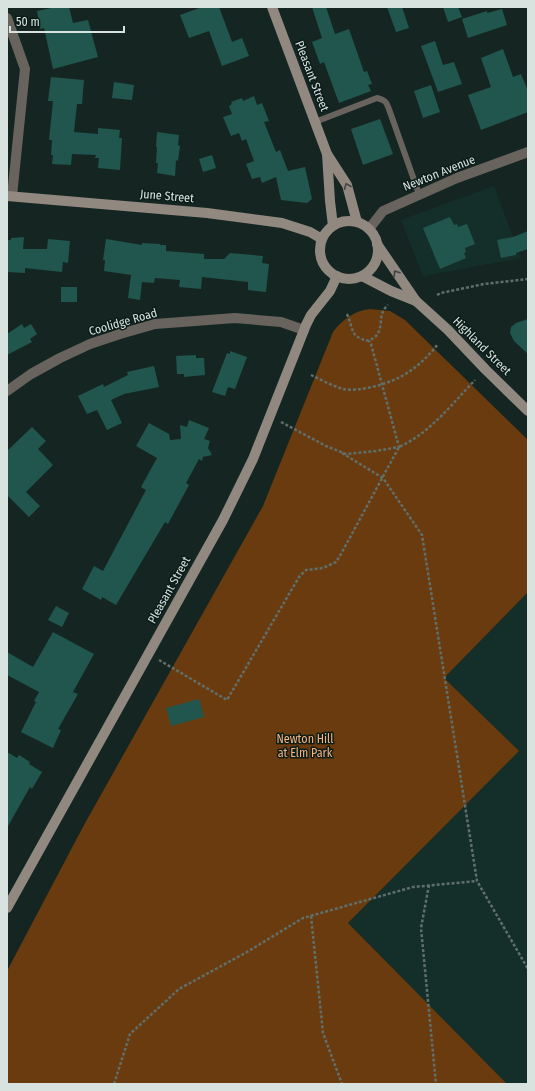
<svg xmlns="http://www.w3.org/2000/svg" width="535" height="1091" font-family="'Fira Sans Condensed',sans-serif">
<rect width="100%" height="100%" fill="#152622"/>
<g fill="#142f2a">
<polygon points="494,186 521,258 423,276 401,220"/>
<polygon points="528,592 528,1084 507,1084 348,923 518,751 444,678"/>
</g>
<path fill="#693b0e" d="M 370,309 L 390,311 L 405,320 L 528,440 L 528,592 L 444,678 L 519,751 L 348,923 L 507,1084 L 7,1084 L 7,971 L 84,825 L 263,506 L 333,332 C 343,319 354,311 370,309 Z"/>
<g fill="#20564d">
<polygon points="51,7 69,7 73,23 88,20 98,57 53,69 44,28 40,29 37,11 51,8"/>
<polygon points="202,7 219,7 232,42 242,38 249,56 222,66 209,31 189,38 180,15"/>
<polygon points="312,7 326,7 335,34 349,29 364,72 367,71 372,84 368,85 371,91 339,103 324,62 320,64 312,42 322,38"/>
<polygon points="387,7 402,7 409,28 396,32"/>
<polygon points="443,7 458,7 462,17 448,22"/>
<polygon points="502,9 507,25 468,38 462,19 487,11 487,13"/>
<polygon points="435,41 443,65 454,62 462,84 438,92 421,46"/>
<polygon points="503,49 513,77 521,74 528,91 528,112 481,130 468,95 491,87 481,58"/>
<polygon points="51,77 84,80 82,104 77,104 74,132 98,134 98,128 120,130 119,138 122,138 120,170 98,168 99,158 95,158 96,155 72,154 71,165 52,164 53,155 51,155 52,140 49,140 53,101 48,101"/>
<polygon points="114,82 134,85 132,100 112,98"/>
<polygon points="431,85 440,112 423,118 414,91"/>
<polygon points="254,96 257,105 262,103 269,121 264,122 276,152 280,150 288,171 305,167 312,199 307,203 281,200 276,177 262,183 260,177 252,179 246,164 254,161 246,139 242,141 239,133 231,136 223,117 232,114 229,106 232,104 231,102 242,98 243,101"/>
<polygon points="380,119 393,154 363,165 351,129"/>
<polygon points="157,132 179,135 178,145 180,146 178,161 176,160 175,176 157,173 158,163 156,163 157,147 156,147"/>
<polygon points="212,155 216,168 203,172 199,159"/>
<polygon points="450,217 454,225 457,224 458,227 467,224 475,244 465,248 466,252 464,253 466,258 440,269 423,228"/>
<polygon points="528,231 528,249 516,253 516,255 501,258 497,240 513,237"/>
<polygon points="24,237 23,249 47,249 48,239 70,241 68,263 63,262 62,272 25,268 25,273 7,272 7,240 11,240 11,238"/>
<polygon points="106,239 142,245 142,243 160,244 160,245 166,245 166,251 204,254 204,259 224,259 230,253 263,256 262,263 269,264 266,292 248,290 248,282 202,277 201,289 179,287 180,280 155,278 154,283 142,282 140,300 128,298 131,275 104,271 105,260 103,260"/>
<rect x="61" y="287" width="16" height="15"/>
<polygon points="528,319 528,354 514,341 510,333 511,327 516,323"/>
<polygon points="22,324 24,328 31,324 37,334 30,339 32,342 7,355 7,334"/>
<polygon points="230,351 247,357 235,389 228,387 225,396 212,392 227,353 230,354"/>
<polygon points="196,355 196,358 204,358 205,375 184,377 184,374 177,374 176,356"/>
<polygon points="154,366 159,387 124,394 111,400 122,423 107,430 97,410 87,414 78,396 103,384 104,387 128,375 127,372"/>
<polygon points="189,420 209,428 204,439 210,441 208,448 212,455 203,457 202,461 199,459 186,483 189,485 168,524 165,522 116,605 102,597 101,600 82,589 94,566 103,571 146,490 141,487 157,458 136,446 149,423 169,434 170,440 181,439 180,425 187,427"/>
<polygon points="32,427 46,441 38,449 53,465 26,492 40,506 29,517 7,495 7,451"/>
<polygon points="56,606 69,613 62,627 48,620"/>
<polygon points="53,632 94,654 73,692 78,694 58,729 61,730 53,748 21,732 36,702 34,701 39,692 7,675 7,652 33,667"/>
<polygon points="199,699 204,717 171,726 166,708"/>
<polygon points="7,752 17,758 19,755 30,762 29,764 42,772 32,789 30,787 7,828"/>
</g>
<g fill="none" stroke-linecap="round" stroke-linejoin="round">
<g stroke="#606f6b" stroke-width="2.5" stroke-dasharray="3 2" stroke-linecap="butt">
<polyline points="437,295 441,293 484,284 528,279"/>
<path d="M 347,314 C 354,329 349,337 369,341 C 372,339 375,337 377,335 C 384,324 377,315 388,305"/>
<path d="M 311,375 C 321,380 333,386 343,389 C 358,392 384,385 398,378 C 412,372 428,357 438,344"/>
<polyline points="281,422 326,446 346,454 376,451 399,447 371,344 369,341"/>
<polyline points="342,453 383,478 422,535 477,881 528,969"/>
<path d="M 159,660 L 227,700 L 299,577 L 306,570 L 323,568 L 336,562 L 341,554 L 399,447 C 430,433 452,404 475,380"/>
<polyline points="429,885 421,928 436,1084"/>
<polyline points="311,916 323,1033 342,1084"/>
<polyline points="114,1084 130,1034 179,989 247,952 303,918 413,887 477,881"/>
</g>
<path stroke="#69635e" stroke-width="6" d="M 315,122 L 377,98 C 386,100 387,103 390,112 L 419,194"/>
<g stroke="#69635e" stroke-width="10">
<polyline points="7,18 25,69 12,196"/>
<polyline points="369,229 383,211 457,178 528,152"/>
<polyline points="7,391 31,374 60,358 90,344 120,334 155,324 235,318 281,322 304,330"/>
</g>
<g stroke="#918880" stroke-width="10">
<polyline points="272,7 327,154 347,185 357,222"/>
<polyline points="327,154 330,201 333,226"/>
<polyline points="7,196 207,213 282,223 310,232 322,239"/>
<circle cx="349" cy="250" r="29"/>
<polyline points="377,244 416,301 448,330 486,370 528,411"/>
<polyline points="362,276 391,291 416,301"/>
<polyline points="7,908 223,520 253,459 306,325 311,315 330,291 337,276"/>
</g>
</g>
<defs><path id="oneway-chevron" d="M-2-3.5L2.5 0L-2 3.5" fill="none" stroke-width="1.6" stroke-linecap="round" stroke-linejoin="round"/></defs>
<g stroke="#414742">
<use href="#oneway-chevron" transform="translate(347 186) rotate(-112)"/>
<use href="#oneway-chevron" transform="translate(396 273) rotate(-124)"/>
</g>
<g text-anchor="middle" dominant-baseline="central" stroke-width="3" stroke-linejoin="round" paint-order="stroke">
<g font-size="12" fill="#d8e3e0" stroke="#0b1c19">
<text transform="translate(312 76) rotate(69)">Pleasant Street</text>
<text transform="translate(439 173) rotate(-22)">Newton Avenue</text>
<text transform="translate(167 196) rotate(5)">June Street</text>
<text transform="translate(123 322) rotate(-16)">Coolidge Road</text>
<text transform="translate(482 346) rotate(45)">Highland Street</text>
<text transform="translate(169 590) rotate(-61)">Pleasant Street</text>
</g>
<g font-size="12" fill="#f6b47f" stroke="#0b1c19">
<text x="305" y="739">Newton Hill<tspan x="305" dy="14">at Elm Park</tspan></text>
</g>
</g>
<rect width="535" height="1091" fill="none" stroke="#d8e3e0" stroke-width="16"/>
<path d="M10 26v6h114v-6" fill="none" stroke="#d8e3e0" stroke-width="2"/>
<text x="16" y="26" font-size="12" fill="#d8e3e0" stroke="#0b1c19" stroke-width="3" paint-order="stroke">50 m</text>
</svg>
